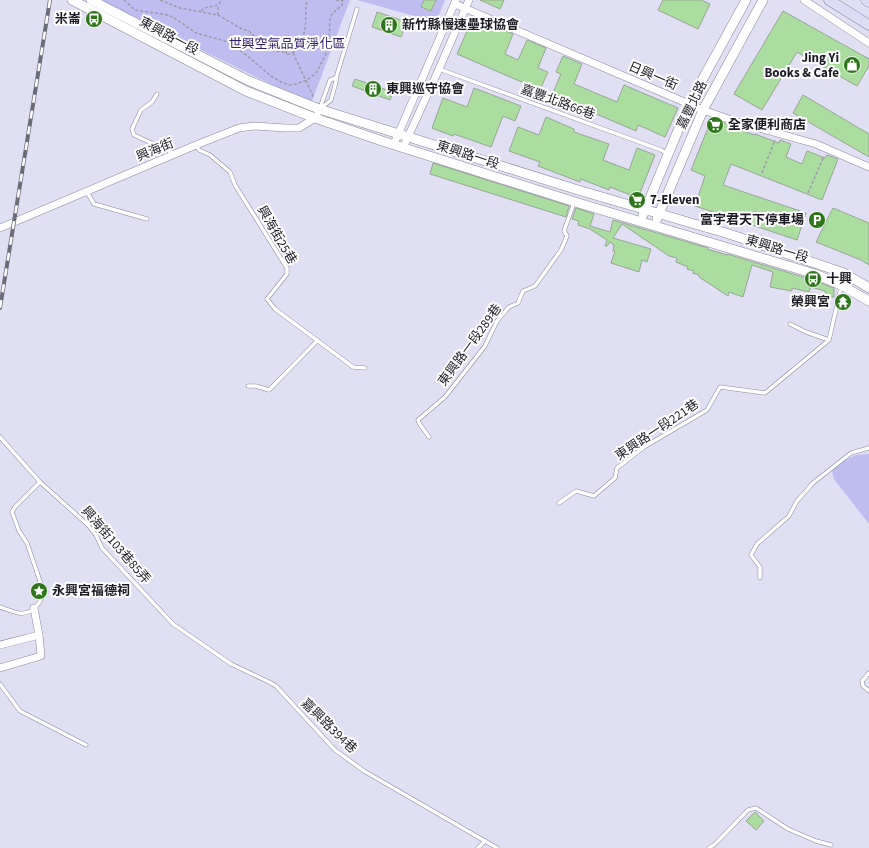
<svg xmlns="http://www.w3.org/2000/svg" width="869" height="848" font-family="'Source Sans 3','Noto Sans TC',sans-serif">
<rect width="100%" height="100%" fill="#e0dff4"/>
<g fill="#bfbcf0">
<polygon points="102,0 350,0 311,104 102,1"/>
<polygon points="357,0 445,0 436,22"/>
<polygon points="869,454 869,524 834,479 831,467 856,455"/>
</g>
<g fill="#aadd9f" stroke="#97a594">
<polygon points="424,0 436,0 431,11 421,7"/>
<polygon points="480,0 504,0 500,9"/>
<polygon points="663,0 701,0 710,4 698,29 658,10"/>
<polygon points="783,11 869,59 869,66 857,86 797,52 762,110 734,94"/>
<polygon points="377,12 407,22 401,37 372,27"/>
<polygon points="473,17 513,34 505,54 518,60 527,40 546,48 538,68 548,72 540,90 457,54"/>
<polygon points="563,56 582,64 574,84 617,102 624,85 678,108 665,137 638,125 636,131 552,95 561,74 556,72"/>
<polygon points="355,79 393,92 390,100 352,86"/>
<polygon points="474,88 521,106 515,121 503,116 491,147 454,134 453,136 432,128 443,98 467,107"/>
<polygon points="803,95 869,134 869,157 793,113"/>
<polygon points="546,117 574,129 574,132 609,144 603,160 629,170 637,148 655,155 638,198 610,187 609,190 581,179 580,182 538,166 540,162 509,151 518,127 539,135"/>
<polygon points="712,118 754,135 755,134 779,143 780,140 791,144 786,157 802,164 807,151 825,158 827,155 838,159 822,200 731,164 723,185 806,213 797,240 695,206 705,176 691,170"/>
<polygon points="433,163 569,206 566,217 430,174"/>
<polygon points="576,208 594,214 590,226 610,232 613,220 708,248 707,249 727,255 727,254 813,280 834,288 834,297 826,298 825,291 811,287 809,292 792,288 792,291 770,287 773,272 752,265 743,297 729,292 728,296 699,277 699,275 693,273 694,271 687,269 688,267 676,262 677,258 669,256 622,224 613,238 651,249 647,262 642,260 639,272 611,263 615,251 613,251 614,245 610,242 607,246 605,246 607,240 590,229 578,225 579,221 572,219"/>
<polygon points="833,208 869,223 869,265 861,260 816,242"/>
<polygon points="755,812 764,821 756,830 746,821"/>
</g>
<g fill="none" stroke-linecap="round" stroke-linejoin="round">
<g stroke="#878799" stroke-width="4.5">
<g id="service">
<polyline points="439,69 661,150 668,154"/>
<polyline points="157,94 152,102 141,110 132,129 134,135 175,154"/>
<polyline points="320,108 330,80 336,78"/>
<polyline points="320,109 331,100 336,82 336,78 357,9"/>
<polyline points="196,145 199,150 210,155 230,172 235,185 287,268 287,274 267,299 275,309 353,367 365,368"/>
<polyline points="87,192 94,204 147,219"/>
<polyline points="790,324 806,332 829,340"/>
<polyline points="248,386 256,386 269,390 317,341"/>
<polyline points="0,437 40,482 88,525 96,535 102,548 173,624 231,664 269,682 276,686 335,750 364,771 497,848"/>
<polyline points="429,437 419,423 418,420 445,397 485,346 497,321 509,307 518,303 523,291 535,286 561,250 567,236 564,231 574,203"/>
<polyline points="559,503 576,491 594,496 615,478 617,468 644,447 707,410 720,387 765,393 829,340 844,274"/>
<polyline points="760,578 760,567 751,555 757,544 789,516 797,501 813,483 851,453 869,448"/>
<path d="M 0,607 C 6,609 13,612 19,613 C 33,615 45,600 42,587 L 27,543 L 19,531 L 12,512 L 15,507 L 40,482"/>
<polyline points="869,673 862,681 863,686 869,691"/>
<polyline points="0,684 20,711 86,745"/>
<polyline points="478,848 485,841"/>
<polyline points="709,848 715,844 748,810 756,808 788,829 816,841 831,845"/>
</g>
</g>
<g stroke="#878799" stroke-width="8">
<g id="minor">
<polyline points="804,0 869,43"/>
<polyline points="455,4 703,110 734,121 816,144 869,167"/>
<polyline points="394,144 456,0"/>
<polyline points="403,148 439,69 469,0"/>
<polyline points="0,228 196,145 239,128 255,126 285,128 299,128 315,118 317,115"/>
<polyline points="0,645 39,635 34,608"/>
<polyline points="0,668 41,656 39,635"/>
</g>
</g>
<g stroke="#878799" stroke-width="10">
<g id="tertiary">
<polyline points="72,0 246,91 315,118 382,141 575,202 815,274 841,285 869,301"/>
<polyline points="91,0 247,80 319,109 578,190 729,234 844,273 869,288"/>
<polyline points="643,215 689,104 746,0"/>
<polyline points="657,219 703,110 763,0"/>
</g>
</g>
<g stroke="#878799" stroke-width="11">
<g id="secondary">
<polyline points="829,0 869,25"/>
<polyline points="866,0 869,2"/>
</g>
</g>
<g stroke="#9a99a9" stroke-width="1.5" stroke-dasharray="3 2" stroke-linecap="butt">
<polyline points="124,0 135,10 168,15 176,19 196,33 232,43 271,76 283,83 290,85 296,84 307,80 316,73 326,54 329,41 330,19 332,14 342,5 343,0"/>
<polyline points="160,0 180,8 218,15 242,29 249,31 258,40 274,51 286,52"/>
<polyline points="336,0 343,1"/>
<polyline points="201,11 204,8 218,5 222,0"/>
<polyline points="218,15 218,5"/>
<polygon points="291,45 295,47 296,51 287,55 285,47"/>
<path d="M 295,47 C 311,31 303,19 307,0"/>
<polyline points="293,53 314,98"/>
<polyline points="762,173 775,140"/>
<polyline points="808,193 824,156"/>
</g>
<use href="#service" stroke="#fff" stroke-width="3.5"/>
<use href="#minor" stroke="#fff" stroke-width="7"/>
<use href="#tertiary" stroke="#fff" stroke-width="9"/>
<use href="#secondary" stroke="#dedbf7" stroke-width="10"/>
<g stroke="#6c6b79" stroke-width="4">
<polyline id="rail" points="0,308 50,0"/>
</g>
<use href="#rail" stroke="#fff" stroke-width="2.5" stroke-dasharray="8" stroke-linecap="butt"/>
</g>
<defs>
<g id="bus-disc" transform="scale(0.9)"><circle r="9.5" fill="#2d7619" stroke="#fff"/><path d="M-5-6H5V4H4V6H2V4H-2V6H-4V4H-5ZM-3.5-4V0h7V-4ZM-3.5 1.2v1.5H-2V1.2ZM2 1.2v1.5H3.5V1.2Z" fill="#fff"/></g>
<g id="building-disc" transform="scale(0.9)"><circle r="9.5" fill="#2d7619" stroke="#fff"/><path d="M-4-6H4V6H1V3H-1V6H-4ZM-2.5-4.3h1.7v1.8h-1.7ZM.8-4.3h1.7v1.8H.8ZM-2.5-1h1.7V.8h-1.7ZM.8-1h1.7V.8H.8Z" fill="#fff"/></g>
<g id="shop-disc" transform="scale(0.9)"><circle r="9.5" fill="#2d7619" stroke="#fff"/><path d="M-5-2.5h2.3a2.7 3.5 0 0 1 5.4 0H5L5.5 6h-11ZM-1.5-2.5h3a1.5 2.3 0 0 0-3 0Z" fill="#fff"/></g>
<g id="supermarket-disc" transform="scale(0.9)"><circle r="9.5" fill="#2d7619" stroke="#fff"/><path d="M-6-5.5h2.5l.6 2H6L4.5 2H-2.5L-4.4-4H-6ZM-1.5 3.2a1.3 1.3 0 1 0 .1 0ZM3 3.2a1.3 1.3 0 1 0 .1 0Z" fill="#fff"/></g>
<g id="parking-disc" transform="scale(0.9)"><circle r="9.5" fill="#2d7619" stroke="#fff"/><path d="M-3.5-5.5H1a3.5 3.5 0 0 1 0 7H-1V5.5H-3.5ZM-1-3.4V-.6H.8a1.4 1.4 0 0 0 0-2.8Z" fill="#fff"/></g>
<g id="temple-disc" transform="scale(0.9)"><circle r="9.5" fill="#2d7619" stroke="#fff"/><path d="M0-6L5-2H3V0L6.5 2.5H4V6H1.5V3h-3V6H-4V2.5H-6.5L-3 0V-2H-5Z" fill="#fff"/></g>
<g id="sight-disc" transform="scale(0.9)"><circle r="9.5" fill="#2d7619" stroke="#fff"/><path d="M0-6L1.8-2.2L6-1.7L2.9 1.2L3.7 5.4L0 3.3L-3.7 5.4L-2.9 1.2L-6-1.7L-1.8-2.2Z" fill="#fff"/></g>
</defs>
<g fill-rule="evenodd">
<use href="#bus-disc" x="94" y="19"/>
<use href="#building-disc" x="389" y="25"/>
<use href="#shop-disc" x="852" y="65"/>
<use href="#building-disc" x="373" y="89"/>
<use href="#supermarket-disc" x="715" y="125"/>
<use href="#supermarket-disc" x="637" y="200"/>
<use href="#parking-disc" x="817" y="220"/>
<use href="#bus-disc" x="813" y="279"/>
<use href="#temple-disc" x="843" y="302"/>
<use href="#sight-disc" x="39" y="591"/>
</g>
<g text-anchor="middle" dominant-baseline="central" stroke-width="4" stroke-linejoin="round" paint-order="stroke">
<g font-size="13" font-weight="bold" fill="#1b1a22" stroke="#fff" text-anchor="start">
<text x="81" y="19" text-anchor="end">米崙</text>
<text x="402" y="25">新竹縣慢速壘球協會</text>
<text x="839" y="58" text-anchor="end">Jing Yi<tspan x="839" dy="15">Books &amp; Cafe</tspan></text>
<text x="386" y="89">東興巡守協會</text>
<text x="728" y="125">全家便利商店</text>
<text x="650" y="200">7-Eleven</text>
<text x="804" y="220" text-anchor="end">富宇君天下停車場</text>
<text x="826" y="279">十興</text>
<text x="830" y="302" text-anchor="end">榮興宮</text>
<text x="52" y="591">永興宮福德祠</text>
</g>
<g font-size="13" fill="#1b1a22" stroke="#fff">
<text transform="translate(169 36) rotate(28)">東興路一段</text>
<text transform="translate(653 76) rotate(23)">日興一街</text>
<text transform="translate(558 102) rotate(20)">嘉豐北路66巷</text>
<text transform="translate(692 105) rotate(-64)">嘉豐北路</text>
<text transform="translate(155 150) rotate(-23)">興海街</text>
<text transform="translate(468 155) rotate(18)">東興路一段</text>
<text transform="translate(277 235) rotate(60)">興海街25巷</text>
<text transform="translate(777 249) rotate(17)">東興路一段</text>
<text transform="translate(470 345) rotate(-54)">東興路一段289巷</text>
<text transform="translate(657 430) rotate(-34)">東興路一段221巷</text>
<text transform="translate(116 545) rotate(49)">興海街103巷85弄</text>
<text transform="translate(329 726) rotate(44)">嘉興路394巷</text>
</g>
<g font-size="13" fill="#311f6e" stroke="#fff">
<text x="287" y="44">世興空氣品質淨化區</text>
</g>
</g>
</svg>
